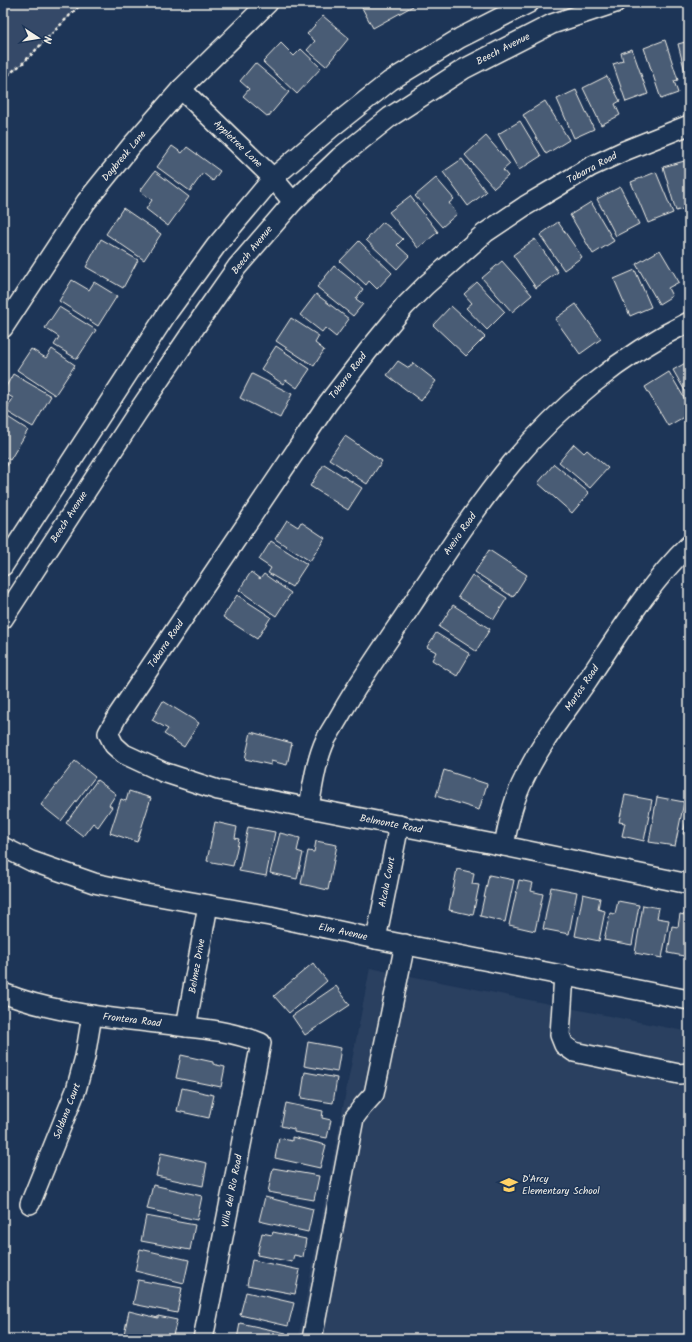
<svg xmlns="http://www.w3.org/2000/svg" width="692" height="1342" font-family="Kalam,sans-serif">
<rect width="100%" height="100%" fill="#1d3557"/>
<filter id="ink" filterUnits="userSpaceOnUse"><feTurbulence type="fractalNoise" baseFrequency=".025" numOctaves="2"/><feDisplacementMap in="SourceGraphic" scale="8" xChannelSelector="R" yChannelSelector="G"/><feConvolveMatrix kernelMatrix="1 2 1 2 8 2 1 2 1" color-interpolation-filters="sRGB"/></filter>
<g filter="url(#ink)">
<polygon fill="#2a4060" points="370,968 689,1032 689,1339 298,1339"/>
<polygon fill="#354a67" stroke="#949ea8" points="3,3 82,3 23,63 4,78 3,77"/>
<g fill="#485b74" stroke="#f4f1e8">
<polygon points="367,3 411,3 413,6 373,28 361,6"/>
<polygon points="323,16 349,38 326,66 307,50 315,41 307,34"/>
<polygon points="665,40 678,80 674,81 678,93 661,99 644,48"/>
<polygon points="689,41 689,88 678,44"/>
<polygon points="281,43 294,56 301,49 321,68 297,94 263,62"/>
<polygon points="632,49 648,94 626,102 613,64 623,61 621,53"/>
<polygon points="255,63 289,92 268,117 243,96 249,89 240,81"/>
<polygon points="607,76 620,101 615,104 620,115 601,125 583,88"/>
<polygon points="576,90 594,129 574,138 557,99"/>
<polygon points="545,101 569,140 546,154 523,115"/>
<polygon points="520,121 541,156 519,170 498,134"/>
<polygon points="486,136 510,164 503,170 508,176 494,188 465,155"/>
<polygon points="172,146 182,153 187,147 220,171 213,181 203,173 190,191 157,167"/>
<polygon points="462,159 486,192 468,206 443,172"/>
<polygon points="688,160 689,164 689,207 676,211 663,167"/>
<polygon points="155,171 189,197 168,226 146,209 152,200 140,191"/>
<polygon points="656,172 673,213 648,223 631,182"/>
<polygon points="436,178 454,199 449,203 457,214 442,227 415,196"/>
<polygon points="620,187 639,224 616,236 597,199"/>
<polygon points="410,196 438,232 418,248 389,212"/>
<polygon points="591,202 614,241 593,254 570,215"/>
<polygon points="123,208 161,234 144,260 106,234"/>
<polygon points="383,222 403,239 397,245 409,256 397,269 366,240"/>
<polygon points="558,222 582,257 564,270 540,235"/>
<polygon points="101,239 138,260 123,288 86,267"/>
<polygon points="535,239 558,272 536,288 513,255"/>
<polygon points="359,241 392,273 377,289 369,281 366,285 340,261"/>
<polygon points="660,250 679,282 668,288 672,296 659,304 636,264"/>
<polygon points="502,261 532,295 512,312 482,278"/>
<polygon points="334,266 363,289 356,299 363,304 353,316 317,287"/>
<polygon points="635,270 651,307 630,316 614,279"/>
<polygon points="72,280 89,290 94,282 117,296 98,326 59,301"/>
<polygon points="477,282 505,312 487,330 466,308 472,303 464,294"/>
<polygon points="316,294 349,319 336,337 325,328 322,332 300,315"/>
<polygon points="576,304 601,339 580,354 555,319"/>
<polygon points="451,306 485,337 466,356 433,325"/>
<polygon points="59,307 96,330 77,359 54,345 59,337 45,328"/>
<polygon points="291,318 319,336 315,343 324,350 314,366 276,341"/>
<polygon points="276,346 310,369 297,388 286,380 283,384 261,369"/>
<polygon points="31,349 46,358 52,349 75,365 55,395 17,370"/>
<polygon points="398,361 409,368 413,363 436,381 421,401 387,375"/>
<polygon points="689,361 689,398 673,370"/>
<polygon points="669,372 689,406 689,414 668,426 645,387"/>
<polygon points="13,374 51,396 33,427 6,411 13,398 3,392"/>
<polygon points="252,374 292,394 280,418 240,398"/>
<polygon points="3,414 28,430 10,460 3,456"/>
<polygon points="345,436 382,461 367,484 329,459"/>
<polygon points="574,444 584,453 587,450 608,468 590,488 559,462"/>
<polygon points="3,461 8,464 3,472"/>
<polygon points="324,464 362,488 348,510 310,486"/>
<polygon points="554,464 589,493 572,513 538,483"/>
<polygon points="287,520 298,527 301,522 325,538 310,561 275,539"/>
<polygon points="271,541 307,564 292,587 268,573 271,568 259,560"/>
<polygon points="489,550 527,575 513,597 475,572"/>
<polygon points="251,572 260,579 264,574 291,593 276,616 239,590"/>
<polygon points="472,575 507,598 494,619 458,597"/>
<polygon points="237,595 271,617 257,639 223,617"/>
<polygon points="453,605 490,629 476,651 439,627"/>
<polygon points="436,633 470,654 457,676 432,660 436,652 427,647"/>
<polygon points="163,701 199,723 184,747 164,734 168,729 152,720"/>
<polygon points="251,732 292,743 287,765 271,761 271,765 245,759"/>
<polygon points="75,761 95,777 61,821 41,805"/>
<polygon points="444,770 487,784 479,810 436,796"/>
<polygon points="97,780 116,794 109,805 112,807 98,827 93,823 83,836 66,823"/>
<polygon points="129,791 151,798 137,842 110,833 121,799 126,801"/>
<polygon points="625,795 652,800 644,841 622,836 625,823 619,822"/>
<polygon points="657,797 684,802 675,846 649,842"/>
<polygon points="689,807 689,835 683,834"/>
<polygon points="215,822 237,827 235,838 239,839 233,866 207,861"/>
<polygon points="248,827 275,832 266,876 239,871"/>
<polygon points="280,833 300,838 297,851 303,853 297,879 270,873"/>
<polygon points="316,841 337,845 328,890 301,884 308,851 314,852"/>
<polygon points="457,869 474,873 472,884 479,885 473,915 449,910"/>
<polygon points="489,875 514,880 505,922 480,916"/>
<polygon points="519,880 533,883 531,891 543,894 535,931 509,925"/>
<polygon points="551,887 577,892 569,934 543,929"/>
<polygon points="583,894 600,898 598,909 605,911 599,941 575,936"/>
<polygon points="618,901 639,905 632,945 604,940 610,913 615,914"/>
<polygon points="643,905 659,908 657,918 669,920 662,958 635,953"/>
<polygon points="680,914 689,916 689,957 668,953 672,926 678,927"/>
<polygon points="313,963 327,981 289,1013 274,996"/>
<polygon points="336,986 350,1005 305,1035 292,1016"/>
<polygon points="308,1042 341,1048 337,1072 304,1066"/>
<polygon points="181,1055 213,1062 213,1064 225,1067 221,1087 176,1078"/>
<polygon points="305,1072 337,1078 333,1103 301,1098"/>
<polygon points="182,1088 214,1095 209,1118 177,1111"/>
<polygon points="286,1103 323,1111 322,1118 331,1120 327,1138 294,1132 294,1129 281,1126"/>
<polygon points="292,1137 326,1145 320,1168 275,1158 279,1138 292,1141"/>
<polygon points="161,1153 207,1163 203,1186 156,1176"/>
<polygon points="273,1168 319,1176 314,1200 268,1192"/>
<polygon points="153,1185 202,1196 197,1220 147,1209"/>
<polygon points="265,1197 313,1209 308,1232 259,1221"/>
<polygon points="146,1216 195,1225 190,1250 141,1241"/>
<polygon points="273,1232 306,1239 303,1257 294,1255 292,1262 257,1255 262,1233 272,1235"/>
<polygon points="140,1249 189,1260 184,1283 135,1271"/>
<polygon points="252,1260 300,1270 295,1294 247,1285"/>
<polygon points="138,1280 182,1288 177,1313 133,1304"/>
<polygon points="246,1292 294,1303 288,1326 240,1315"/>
<polygon points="129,1311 158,1318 158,1316 177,1320 172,1339 147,1339 124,1334"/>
<polygon points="240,1323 286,1333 285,1339 237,1339"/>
</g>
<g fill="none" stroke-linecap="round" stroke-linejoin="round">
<g stroke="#f4f1e8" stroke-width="22">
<g id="minor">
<polyline points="181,89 273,178 293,202"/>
<polyline points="689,125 624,151 590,167 557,187 525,206 485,233 426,285 405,306 368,351 328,403 118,715 108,733 114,745 124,754 163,772 218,790 504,846 689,884"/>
<polyline points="3,328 86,202 132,145 181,89 268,3"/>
<polyline points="3,566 168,312 216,246 273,178 331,128 390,81 460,38 529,3"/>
<polyline points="3,619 137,413 204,314 237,267 293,202 340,157 390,117 464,69 552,24 615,3"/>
<path d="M 309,807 C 313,785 316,760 326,739 C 331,730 337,721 342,712 C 363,675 388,641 411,606 C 443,558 475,508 512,463 C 560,406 621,355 689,322"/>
<path d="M 504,846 C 508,823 513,800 524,779 C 540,744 565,713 587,681 C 618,635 648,585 689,545"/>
<polyline points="3,847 31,861 94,883 136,892 270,916 376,939 689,1000"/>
<polyline points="376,939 399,825"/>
<polyline points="564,975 560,1035 564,1045 574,1052 679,1074 689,1073"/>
<path d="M 3,993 C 57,1015 121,1018 179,1026 C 207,1029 235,1032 261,1043 L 203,1339"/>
<polyline points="186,1027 208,905"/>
<polyline points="30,1204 76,1090 85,1057 92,1015"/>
<polyline points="312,1339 354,1118 363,1106 374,1094 405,944"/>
</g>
</g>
<polyline stroke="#f4f1e8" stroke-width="2.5" stroke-dasharray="3 3" stroke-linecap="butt" points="3,77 4,78 23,63 82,3"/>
<use href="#minor" stroke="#1d3557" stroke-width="19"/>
</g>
</g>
<defs>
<g id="school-bare" transform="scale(1.38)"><path d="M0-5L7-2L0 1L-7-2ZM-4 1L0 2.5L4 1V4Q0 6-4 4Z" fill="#ffd166" stroke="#1d3557" stroke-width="2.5" paint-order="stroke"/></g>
</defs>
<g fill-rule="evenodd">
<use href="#school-bare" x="509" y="1185"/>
</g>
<g text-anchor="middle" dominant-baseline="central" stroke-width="3" stroke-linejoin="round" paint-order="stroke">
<g font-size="10" fill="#f4f1e8" stroke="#1d3557">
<text transform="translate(503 49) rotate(-27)">Beech Avenue</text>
<text transform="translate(238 144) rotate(44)">Appletree Lane</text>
<text transform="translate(124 156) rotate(-50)">Daybreak Lane</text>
<text transform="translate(592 168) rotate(-28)">Tobarra Road</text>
<text transform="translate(252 250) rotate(-51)">Beech Avenue</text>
<text transform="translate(348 376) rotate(-53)">Tobarra Road</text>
<text transform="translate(69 517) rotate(-57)">Beech Avenue</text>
<text transform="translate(460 534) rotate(-55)">Aveiro Road</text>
<text transform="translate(166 644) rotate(-56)">Tobarra Road</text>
<text transform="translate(582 688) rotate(-56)">Martos Road</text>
<text transform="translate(391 824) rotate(11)">Belmonte Road</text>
<text transform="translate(387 882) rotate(-79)">Alcala Court</text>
<text transform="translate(343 932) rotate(12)">Elm Avenue</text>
<text transform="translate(197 966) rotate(-80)">Belmez Drive</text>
<text transform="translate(132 1020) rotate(7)">Frontera Road</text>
<text transform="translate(67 1111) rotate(-69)">Saldana Court</text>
<text transform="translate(232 1191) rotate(-79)">Villa del Rio Road</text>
</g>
<g font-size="10" fill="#f4f1e8" stroke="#1d3557" text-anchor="start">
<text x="522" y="1179">D'Arcy<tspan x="522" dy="12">Elementary School</tspan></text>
</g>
</g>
<rect width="692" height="1342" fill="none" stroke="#1d3557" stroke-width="16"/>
<rect x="8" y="8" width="676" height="1326" fill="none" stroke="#f4f1e8" stroke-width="1.5" filter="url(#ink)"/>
<g transform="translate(38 38) rotate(102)" stroke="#1d3557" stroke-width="3" paint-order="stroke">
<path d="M0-3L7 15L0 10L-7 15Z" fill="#f4f1e8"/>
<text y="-6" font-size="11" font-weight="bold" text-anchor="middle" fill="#f4f1e8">N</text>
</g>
</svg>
